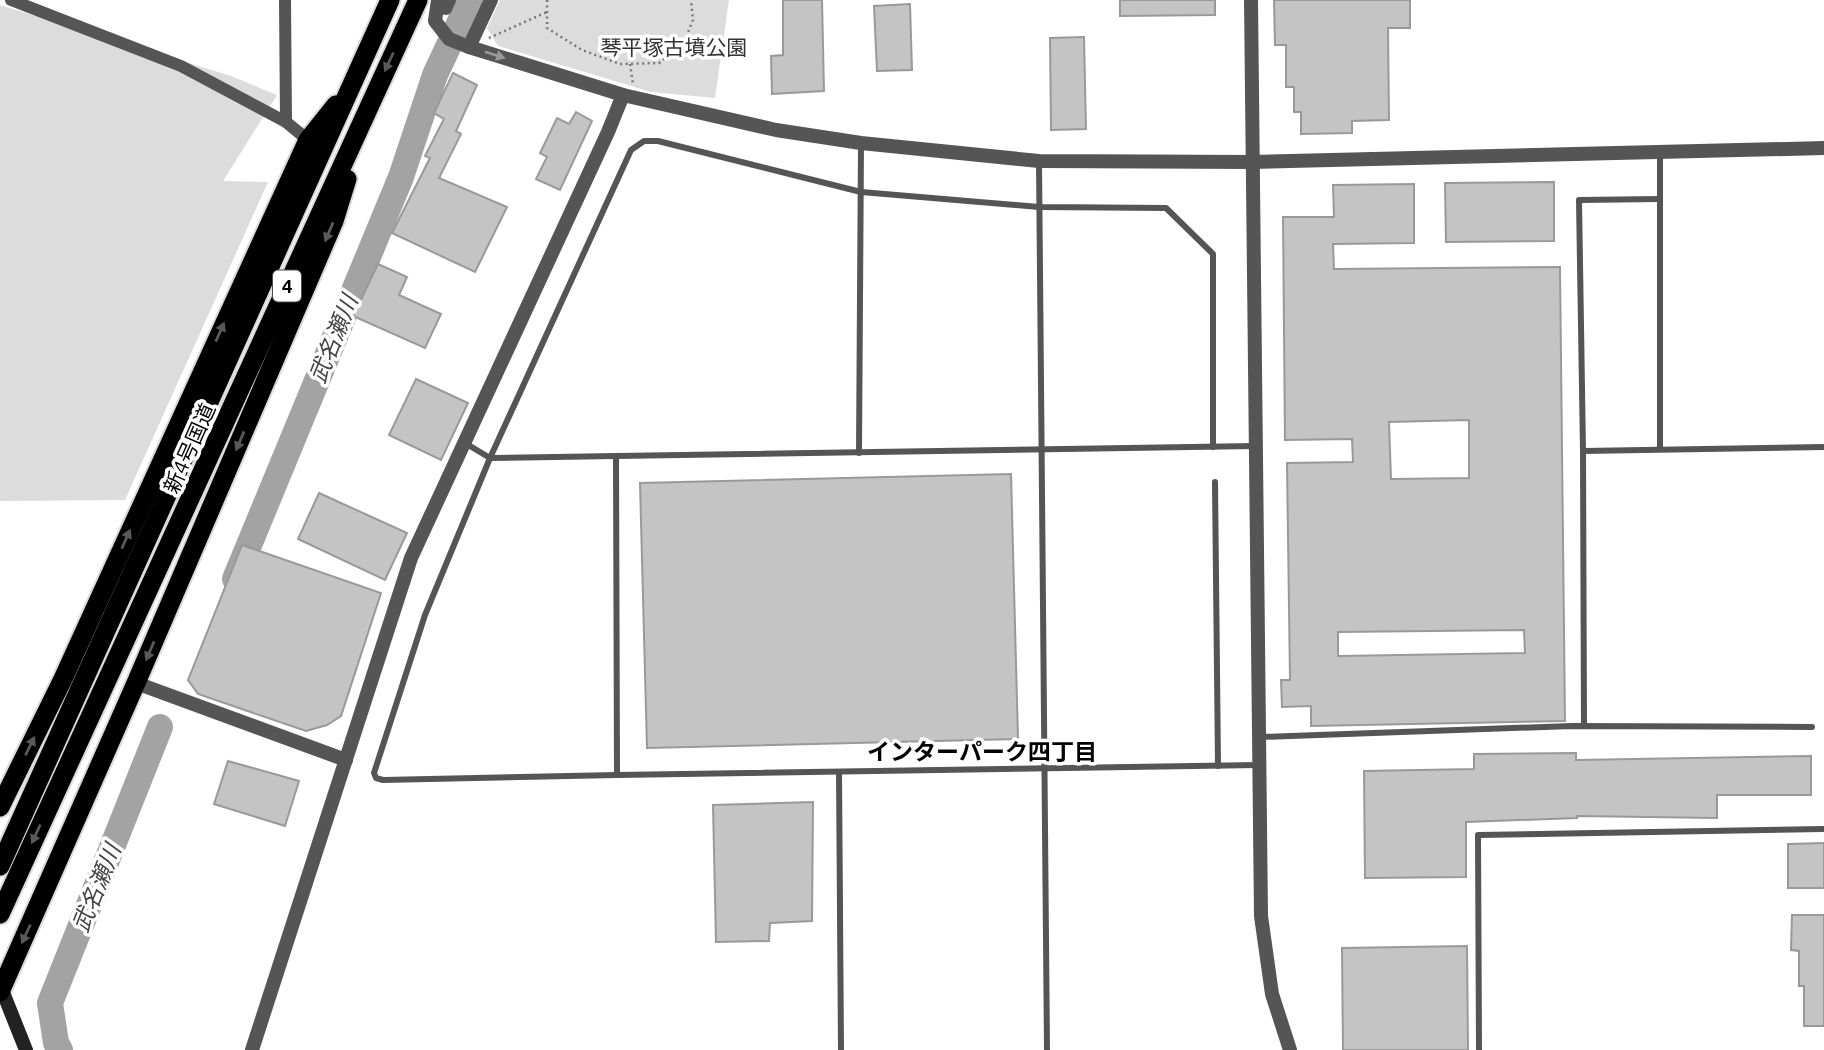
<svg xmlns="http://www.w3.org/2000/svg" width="1824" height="1050" font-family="Ubuntu,'Noto Sans JP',sans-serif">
<rect width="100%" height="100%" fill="#fff"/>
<g fill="#dcdcdc">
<polygon points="500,0 729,0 715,98 651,92 498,46 487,28"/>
<polygon points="0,5 231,76 277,95 223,181 268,182 125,500 0,501"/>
</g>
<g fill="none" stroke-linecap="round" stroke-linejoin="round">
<g stroke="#a3a3a3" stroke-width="26">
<polyline points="235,579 401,177 435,75 470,0"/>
<polyline points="60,1050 56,1043 50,1003 160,727"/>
</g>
</g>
<g fill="#c4c4c4" stroke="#999" stroke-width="2" fill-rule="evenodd">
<polygon points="783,0 822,0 824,91 772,94 771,56 783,55"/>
<polygon points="1120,0 1215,0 1215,15 1120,16"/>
<polygon points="1274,0 1410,0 1410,28 1388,28 1389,120 1352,121 1352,133 1301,134 1301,112 1294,112 1294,87 1286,87 1286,45 1275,45"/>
<polygon points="910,4 912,70 877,71 874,6"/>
<polygon points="1084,37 1086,129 1051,130 1050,38"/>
<polygon points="453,73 477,85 456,131 461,134 439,178 507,207 475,272 392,233 430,158 425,156 444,119 434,113"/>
<polygon points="576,112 592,121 560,190 536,179 547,157 540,153 557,118 569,124"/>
<polygon points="1554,182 1554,241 1446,242 1445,183"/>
<path d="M 1414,184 L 1414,243 L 1333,244 L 1334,269 L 1560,267 L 1565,721 L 1311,726 L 1311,706 L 1282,707 L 1281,680 L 1290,680 L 1287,463 L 1353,462 L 1352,439 L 1285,440 L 1283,217 L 1334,217 L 1333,185 ZM 1469,420 L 1469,478 L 1391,479 L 1389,422 ZM 1524,630 L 1525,653 L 1338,656 L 1338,632 Z"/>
<polygon points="378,264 407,277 399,295 441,314 425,348 353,316"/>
<polygon points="416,379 468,403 441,460 389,435"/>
<polygon points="1011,474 1018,739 647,748 640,483"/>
<polygon points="319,493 407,533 385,580 298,539"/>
<polygon points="242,545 381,593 341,716 327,725 306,731 198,694 188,680"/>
<polygon points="1576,753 1576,760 1811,756 1811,795 1717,795 1717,818 1577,816 1577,818 1466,822 1466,877 1365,878 1364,771 1474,769 1474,754"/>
<polygon points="228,761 299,781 285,826 214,804"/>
<polygon points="813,802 812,921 770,923 769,941 716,942 713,805"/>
<polygon points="1824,843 1824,888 1788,888 1788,844"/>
<polygon points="1792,915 1824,915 1824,1026 1804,1026 1804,986 1799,986 1799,951 1791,950"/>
<polygon points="1467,946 1468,1050 1343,1050 1342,948"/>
</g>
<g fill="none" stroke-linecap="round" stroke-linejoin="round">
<g stroke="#dbdbdb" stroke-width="23">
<g id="trunk">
<polyline points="0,807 63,679 308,140 336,105"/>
<polyline points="0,866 390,0"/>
<polyline points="0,914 418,0"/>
<polyline points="0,992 136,683 334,221 347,179"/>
</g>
</g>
<g stroke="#777" stroke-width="2.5" stroke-dasharray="2 3.5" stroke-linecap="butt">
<polyline points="547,0 547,28 582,50 620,64 659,63 684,42 693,20 691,0"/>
<polyline points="489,38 547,12"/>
<polyline points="630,64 633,84"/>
</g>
<g stroke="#555" stroke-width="6">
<polyline points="1660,152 1660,449"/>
<polyline points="1039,161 1047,1050"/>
<polyline points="465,443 490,458 616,456"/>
<polyline points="1255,446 616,456 617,775 1258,765"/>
<polyline points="1583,451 1824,447"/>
<polyline points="859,453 861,143"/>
<polyline points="1215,482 1218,766"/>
<polyline points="1584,726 1583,451 1579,200 1660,199"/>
<polyline points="1260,737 1572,726 1812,727"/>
<polyline points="839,772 841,1050"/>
<polyline points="617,775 383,780 376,778 374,773 425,615 490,458 631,150 644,141 658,141 861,192 1039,207 1166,208 1213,254 1213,447"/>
<polyline points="1479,1050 1478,835 1824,829"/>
</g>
<g stroke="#555" stroke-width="12">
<polyline points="11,0 181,66 286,122 308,140"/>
<polyline points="285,0 286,122"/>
<polyline points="446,9 450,0"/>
</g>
<g stroke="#555" stroke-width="14">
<polyline points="438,0 435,21 449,39 469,47 623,95"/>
<polyline points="1251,0 1261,916 1272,994 1290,1050"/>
<polyline points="469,47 491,0"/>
<polyline points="136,683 346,760"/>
<polyline points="252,1050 411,558 608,132 623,95 776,130 861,143 1039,161 1253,162 1824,148"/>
</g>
<polyline stroke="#222" stroke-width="14" points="0,985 26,1050"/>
<use href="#trunk" stroke="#000" stroke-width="19"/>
</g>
<defs><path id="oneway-solid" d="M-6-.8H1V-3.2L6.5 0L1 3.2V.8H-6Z" transform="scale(1.75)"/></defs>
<use fill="#999" href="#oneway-solid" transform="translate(495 55) rotate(18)"/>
<g fill="#595959">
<use href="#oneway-solid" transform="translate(389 62) rotate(115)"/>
<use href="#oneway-solid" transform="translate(329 232) rotate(113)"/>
<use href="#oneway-solid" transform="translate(220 332) rotate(-66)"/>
<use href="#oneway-solid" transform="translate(240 441) rotate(113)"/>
<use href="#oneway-solid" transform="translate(126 539) rotate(-66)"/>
<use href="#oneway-solid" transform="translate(150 651) rotate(113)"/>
<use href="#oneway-solid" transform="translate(30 746) rotate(-64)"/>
<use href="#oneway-solid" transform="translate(36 834) rotate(115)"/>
<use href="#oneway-solid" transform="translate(26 934) rotate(115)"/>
</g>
<g text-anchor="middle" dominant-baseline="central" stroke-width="7" stroke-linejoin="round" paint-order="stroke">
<rect fill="#fff" stroke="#4c4c4c" stroke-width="2" x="273" y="270.5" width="28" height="31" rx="5"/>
<g font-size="19" font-weight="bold" fill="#000">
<text x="287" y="286">4</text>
</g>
<g font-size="21" fill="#333" stroke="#fff">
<text x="674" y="47">琴平塚古墳公園</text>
</g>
<g font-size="21" fill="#000" stroke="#fff">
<text transform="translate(189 448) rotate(-66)">新4号国道</text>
</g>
<g font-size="23" font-style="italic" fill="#444" stroke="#fff">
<text transform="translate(333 339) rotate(-68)">武名瀬川</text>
<text transform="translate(96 888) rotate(-68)">武名瀬川</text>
</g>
<g font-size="23" font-weight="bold" fill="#000" stroke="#fff">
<text x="982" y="751">インターパーク四丁目</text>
</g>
</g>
</svg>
